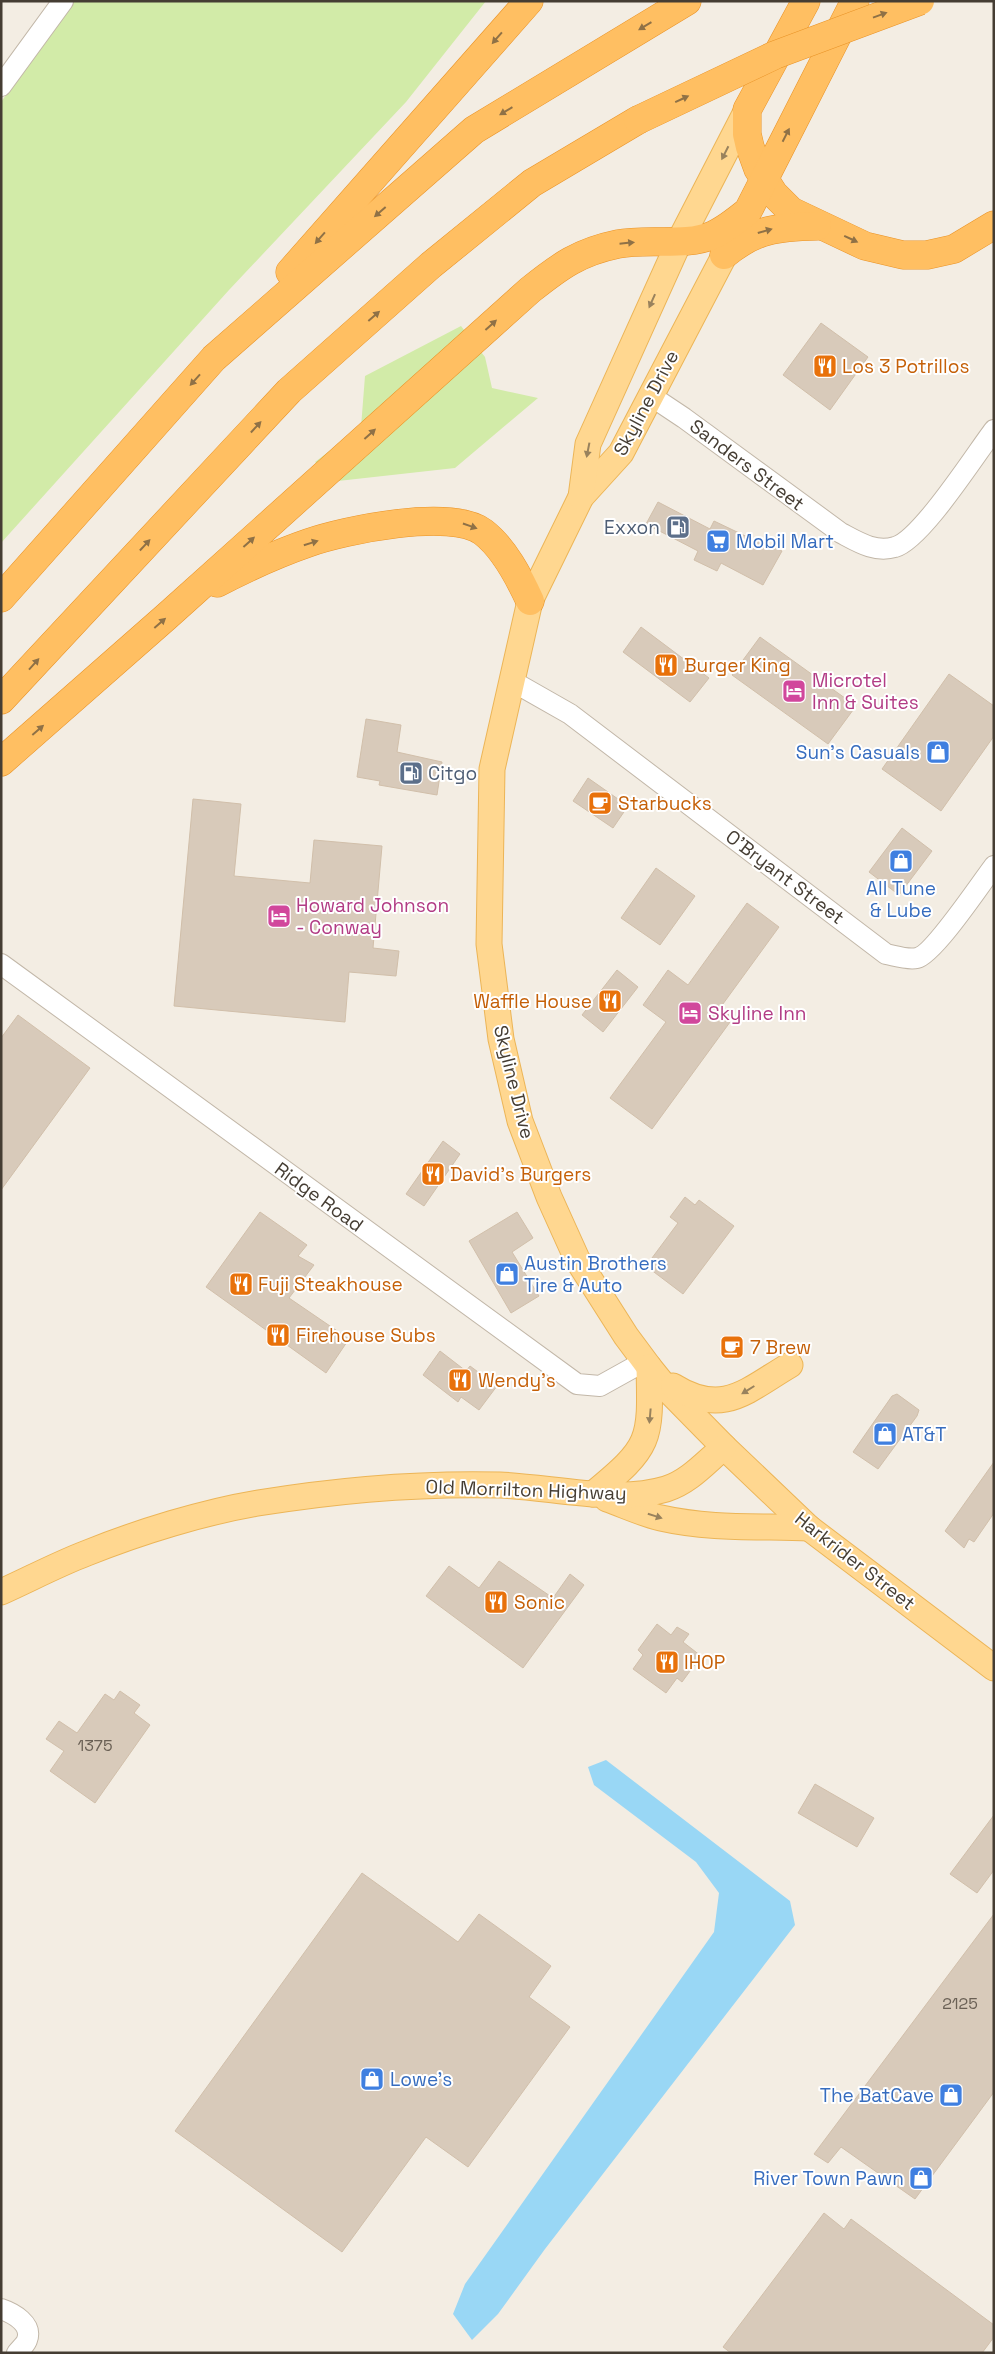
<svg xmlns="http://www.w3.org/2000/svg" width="995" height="2354" font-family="'Space Grotesk',sans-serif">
<rect width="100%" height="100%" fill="#f3ede3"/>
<g fill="#d2eba8">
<polygon points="74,1 486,1 406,102 229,290 1,543 1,102"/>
<polygon points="461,326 485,357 492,388 538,398 455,468 338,481 315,462 361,427 365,376"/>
</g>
<polygon fill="#99d7f5" points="606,1760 790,1901 795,1925 545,2249 498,2314 472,2340 453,2314 465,2284 714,1932 719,1893 696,1862 594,1785 588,1767"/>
<g fill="#d8caba" stroke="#d1bfaa">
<polygon points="821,323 868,357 830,410 783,375"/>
<polygon points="658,502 710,529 714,521 758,542 759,539 782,551 763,585 721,563 717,571 694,560 698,551 646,524"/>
<polygon points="641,627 709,678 690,702 623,652"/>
<polygon points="760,637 856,706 828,744 732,675"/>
<polygon points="949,674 994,706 994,736 941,811 882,769"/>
<polygon points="366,719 401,725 397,752 442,762 437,795 379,785 380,781 357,777"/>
<polygon points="588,778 628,806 613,828 573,801"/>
<polygon points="193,799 241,804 234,876 310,883 314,840 382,846 373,948 399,951 396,976 349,972 345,1022 174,1006"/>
<polygon points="902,828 932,851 899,895 869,872"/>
<polygon points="656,868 695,896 660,945 621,918"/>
<polygon points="747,903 779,927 720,1008 733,1018 652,1129 610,1098 666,1022 643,1005 668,970 688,985"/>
<polygon points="617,970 638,987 603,1032 582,1015"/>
<polygon points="18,1015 90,1068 1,1190 1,1038"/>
<polygon points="443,1141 460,1154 424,1206 406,1194"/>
<polygon points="685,1197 695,1205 699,1200 734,1226 683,1294 646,1266 678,1223 670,1217"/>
<polygon points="260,1212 307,1245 298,1256 314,1265 289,1298 349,1339 326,1373 206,1287"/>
<polygon points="517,1212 533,1238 512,1252 539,1296 511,1313 469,1241"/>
<polygon points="440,1351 466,1371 470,1366 497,1386 479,1410 461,1397 458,1402 423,1375"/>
<polygon points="897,1394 919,1410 917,1416 878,1469 853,1452 892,1396"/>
<polygon points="994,1462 994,1513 974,1542 969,1539 964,1548 945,1531"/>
<polygon points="499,1561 553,1598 570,1574 584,1585 523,1668 426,1596 449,1566 479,1588"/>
<polygon points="657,1624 671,1635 677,1627 689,1634 683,1642 701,1656 682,1682 677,1678 666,1693 633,1669 643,1655 638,1650"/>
<polygon points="120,1691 140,1705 134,1713 150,1725 95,1803 50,1771 64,1751 46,1739 59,1721 77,1733 105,1694 114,1700"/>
<polygon points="815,1784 874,1818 857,1847 798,1813"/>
<polygon points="994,1815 994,1870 977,1893 950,1874"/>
<polygon points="362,1873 458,1942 479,1914 551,1966 529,1997 570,2027 468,2167 426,2137 342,2252 175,2131"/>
<polygon points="994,1914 994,2092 915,2199 841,2147 828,2163 814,2154"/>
<polygon points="824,2213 844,2229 851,2219 994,2325 994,2337 982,2353 731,2353 723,2347"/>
</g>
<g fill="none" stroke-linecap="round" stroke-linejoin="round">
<g stroke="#c2b7a8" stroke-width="22">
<g id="minor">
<polyline points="1,86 63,1"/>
<path d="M 651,396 L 684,418 L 841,533 C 858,542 875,553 895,547 C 921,540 975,455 994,430"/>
<path d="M 512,681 L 570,714 L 886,954 C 896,956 907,960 917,958 C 933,955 982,882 994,866"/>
<polyline points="1,964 577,1384 600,1386 645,1361"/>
<path d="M 1,2309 C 13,2313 33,2324 27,2340 C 26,2344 20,2349 17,2353"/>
</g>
</g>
<g stroke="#ecb557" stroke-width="27">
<g id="major">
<polyline points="734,237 621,453 581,497 530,601 492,769 489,944 501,1039 520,1121 549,1197 577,1259 626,1336 649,1367 666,1388 724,1447 809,1528 994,1668"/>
<polyline points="581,497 588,444 680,240 747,110"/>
<path d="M 673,1386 C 723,1417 746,1391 790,1365"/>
<path d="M 593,1494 C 651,1446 651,1442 649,1367"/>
<path d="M 607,1499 C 624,1505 643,1514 661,1518 C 709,1529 760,1526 809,1528"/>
<path d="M 1,1592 C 30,1579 58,1564 87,1553 C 139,1532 204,1512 258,1503 C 338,1490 419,1483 500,1485 C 551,1487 617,1504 666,1489 C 689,1482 706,1462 724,1447"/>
</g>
</g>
<g stroke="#e99327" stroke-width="29">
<g id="highway">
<polyline points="806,1 747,110 747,134 750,147 758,169 774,194 791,211 865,246 903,255 927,255 954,249 994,225"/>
<path d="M 724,255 C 755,229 777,227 817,226"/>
<polyline points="290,272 529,1"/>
<path d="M 217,583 C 246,568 276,554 308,543 C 345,530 451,508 483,532 C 504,548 519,577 530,601"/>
<polyline points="1,598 214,358 474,130 687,1"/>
<polyline points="1,700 289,391 431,265 532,183 638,120"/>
<path d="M 1,762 L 166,617 L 530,290 C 560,266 579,252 618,244 C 647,238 686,247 713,235 C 726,229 737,220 748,211 L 855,1"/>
</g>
</g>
<use href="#minor" stroke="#fff" stroke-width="20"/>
<use href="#major" stroke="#ffd790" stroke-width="25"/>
<use href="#highway" stroke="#ffbf62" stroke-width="28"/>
<g stroke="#e99327" stroke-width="29" stroke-linecap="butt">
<polyline id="highway-bridge" points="638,120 775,55 920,1"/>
</g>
<use href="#highway-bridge" stroke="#ffbf62" stroke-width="28"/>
</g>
<defs><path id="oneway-solid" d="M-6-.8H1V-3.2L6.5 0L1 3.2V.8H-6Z" transform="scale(1.25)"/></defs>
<g fill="#8f7146">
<use href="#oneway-solid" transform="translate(880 15) rotate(-20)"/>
<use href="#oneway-solid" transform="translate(645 26) rotate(149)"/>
<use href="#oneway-solid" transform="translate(497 38) rotate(131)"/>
<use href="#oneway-solid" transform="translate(682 99) rotate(-25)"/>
<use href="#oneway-solid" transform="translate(506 111) rotate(149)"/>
<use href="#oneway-solid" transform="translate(786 135) rotate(-63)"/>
<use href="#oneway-solid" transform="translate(380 212) rotate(139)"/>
<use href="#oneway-solid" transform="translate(765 231) rotate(-16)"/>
<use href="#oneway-solid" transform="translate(320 238) rotate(131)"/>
<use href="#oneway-solid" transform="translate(851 239) rotate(25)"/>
<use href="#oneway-solid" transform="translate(627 243) rotate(-6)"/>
<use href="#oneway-solid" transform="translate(374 316) rotate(-41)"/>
<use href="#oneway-solid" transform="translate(491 325) rotate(-42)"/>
<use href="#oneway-solid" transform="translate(195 380) rotate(132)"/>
<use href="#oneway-solid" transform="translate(256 427) rotate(-47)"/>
<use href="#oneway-solid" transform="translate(370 434) rotate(-42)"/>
<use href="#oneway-solid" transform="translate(470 526) rotate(19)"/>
<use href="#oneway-solid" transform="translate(249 542) rotate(-42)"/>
<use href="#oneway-solid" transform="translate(311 543) rotate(-17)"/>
<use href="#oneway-solid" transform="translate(145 545) rotate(-47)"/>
<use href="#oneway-solid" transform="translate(160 623) rotate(-41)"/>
<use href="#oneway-solid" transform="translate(34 664) rotate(-48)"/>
<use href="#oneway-solid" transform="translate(38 730) rotate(-41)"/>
</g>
<g fill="#99825d">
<use href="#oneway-solid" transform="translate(725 153) rotate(117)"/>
<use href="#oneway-solid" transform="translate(652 301) rotate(114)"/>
<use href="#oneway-solid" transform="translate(588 450) rotate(101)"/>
<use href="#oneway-solid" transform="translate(748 1390) rotate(148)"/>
<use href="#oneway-solid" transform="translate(650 1416) rotate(95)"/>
<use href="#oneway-solid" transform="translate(655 1516) rotate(17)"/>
</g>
<defs>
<g id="restaurant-square" transform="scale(1.25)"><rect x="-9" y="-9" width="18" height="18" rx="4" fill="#e8710a" stroke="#fff"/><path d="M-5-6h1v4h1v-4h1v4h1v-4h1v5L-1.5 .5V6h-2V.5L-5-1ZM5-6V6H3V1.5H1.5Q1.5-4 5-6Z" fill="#fff"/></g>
<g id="fuel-square" transform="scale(1.25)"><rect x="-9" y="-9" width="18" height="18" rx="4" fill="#5c6f8a" stroke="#fff"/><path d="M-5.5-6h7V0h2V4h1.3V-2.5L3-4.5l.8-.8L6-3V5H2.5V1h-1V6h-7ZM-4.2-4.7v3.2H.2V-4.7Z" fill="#fff"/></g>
<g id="supermarket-square" transform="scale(1.25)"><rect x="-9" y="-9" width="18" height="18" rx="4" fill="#3f7fe0" stroke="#fff"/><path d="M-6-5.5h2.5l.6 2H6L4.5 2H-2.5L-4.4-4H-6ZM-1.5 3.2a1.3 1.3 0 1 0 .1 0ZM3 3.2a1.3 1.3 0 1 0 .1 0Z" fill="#fff"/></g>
<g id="hotel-square" transform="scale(1.25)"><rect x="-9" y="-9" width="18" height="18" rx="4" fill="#d1479c" stroke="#fff"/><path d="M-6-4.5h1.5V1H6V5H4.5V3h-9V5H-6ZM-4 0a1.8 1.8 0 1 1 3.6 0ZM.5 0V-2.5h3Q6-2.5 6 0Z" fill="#fff"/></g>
<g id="shop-square" transform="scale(1.25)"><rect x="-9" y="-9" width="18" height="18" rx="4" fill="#3f7fe0" stroke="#fff"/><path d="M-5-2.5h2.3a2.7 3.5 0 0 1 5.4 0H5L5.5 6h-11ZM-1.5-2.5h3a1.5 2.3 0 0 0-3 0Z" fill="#fff"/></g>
<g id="cafe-square" transform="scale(1.25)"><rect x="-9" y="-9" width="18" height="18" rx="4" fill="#e8710a" stroke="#fff"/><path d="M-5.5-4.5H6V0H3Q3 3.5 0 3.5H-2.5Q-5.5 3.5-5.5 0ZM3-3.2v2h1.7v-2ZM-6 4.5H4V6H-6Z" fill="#fff"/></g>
</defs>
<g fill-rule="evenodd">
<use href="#restaurant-square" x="825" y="366"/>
<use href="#fuel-square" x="678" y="527"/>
<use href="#supermarket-square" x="718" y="541"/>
<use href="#restaurant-square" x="666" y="665"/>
<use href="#hotel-square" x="794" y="691"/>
<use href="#shop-square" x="938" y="752"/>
<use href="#fuel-square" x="411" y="773"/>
<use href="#cafe-square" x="600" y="803"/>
<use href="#shop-square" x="901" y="861"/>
<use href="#hotel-square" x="279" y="916"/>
<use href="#restaurant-square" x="610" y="1001"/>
<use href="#hotel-square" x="690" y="1013"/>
<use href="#restaurant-square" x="433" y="1174"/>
<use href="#shop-square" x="507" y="1274"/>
<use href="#restaurant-square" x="241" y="1284"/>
<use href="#restaurant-square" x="278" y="1335"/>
<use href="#cafe-square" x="732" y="1347"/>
<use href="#restaurant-square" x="460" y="1380"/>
<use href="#shop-square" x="885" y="1434"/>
<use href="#restaurant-square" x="496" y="1602"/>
<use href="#restaurant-square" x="667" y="1662"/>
<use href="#shop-square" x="372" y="2079"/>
<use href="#shop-square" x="951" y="2095"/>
<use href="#shop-square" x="921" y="2178"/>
</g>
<g text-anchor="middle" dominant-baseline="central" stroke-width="4" stroke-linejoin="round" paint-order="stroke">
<g font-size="16" fill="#6a6055">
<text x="95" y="1745">1375</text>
<text x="960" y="2003">2125</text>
</g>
<g font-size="19" fill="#c56008" stroke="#fff" text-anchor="start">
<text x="842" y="366">Los 3 Potrillos</text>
<text x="684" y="665">Burger King</text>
<text x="618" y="803">Starbucks</text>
<text x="592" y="1001" text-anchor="end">Waffle House</text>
<text x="450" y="1174">David's Burgers</text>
<text x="258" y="1284">Fuji Steakhouse</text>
<text x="296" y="1335">Firehouse Subs</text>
<text x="750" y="1347">7 Brew</text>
<text x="478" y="1380">Wendy's</text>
<text x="514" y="1602">Sonic</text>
<text x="684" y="1662">IHOP</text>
</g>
<g font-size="19" fill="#453d33" stroke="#fff">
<text transform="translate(646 403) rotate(-62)">Skyline Drive</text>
<text transform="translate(747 465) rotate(37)">Sanders Street</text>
<text transform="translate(785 877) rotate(37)">O'Bryant Street</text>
<text transform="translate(514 1082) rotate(76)">Skyline Drive</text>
<text transform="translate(319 1197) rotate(36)">Ridge Road</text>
<text transform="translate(526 1490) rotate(2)">Old Morrilton Highway</text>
<text transform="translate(855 1561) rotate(38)">Harkrider Street</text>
</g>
<g font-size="19" fill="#4e5e75" stroke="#fff" text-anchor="end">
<text x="660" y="527">Exxon</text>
<text x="428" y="773" text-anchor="start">Citgo</text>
</g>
<g font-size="19" fill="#366cbe" stroke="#fff" text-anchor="start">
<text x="736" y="541">Mobil Mart</text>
<text x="920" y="752" text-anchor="end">Sun's Casuals</text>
<text x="901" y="888" text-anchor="middle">All Tune<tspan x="901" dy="22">&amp; Lube</tspan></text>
<text x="524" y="1263">Austin Brothers<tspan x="524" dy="22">Tire &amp; Auto</tspan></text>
<text x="902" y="1434">AT&amp;T</text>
<text x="390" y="2079">Lowe's</text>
<text x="934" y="2095" text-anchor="end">The BatCave</text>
<text x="904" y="2178" text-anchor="end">River Town Pawn</text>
</g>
<g font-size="19" fill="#b23c85" stroke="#fff" text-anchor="start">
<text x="812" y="680">Microtel<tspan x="812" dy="22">Inn &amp; Suites</tspan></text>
<text x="296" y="905">Howard Johnson<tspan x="296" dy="22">- Conway</tspan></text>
<text x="708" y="1013">Skyline Inn</text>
</g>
</g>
<rect width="995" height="2354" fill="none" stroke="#453d33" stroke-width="5"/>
</svg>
